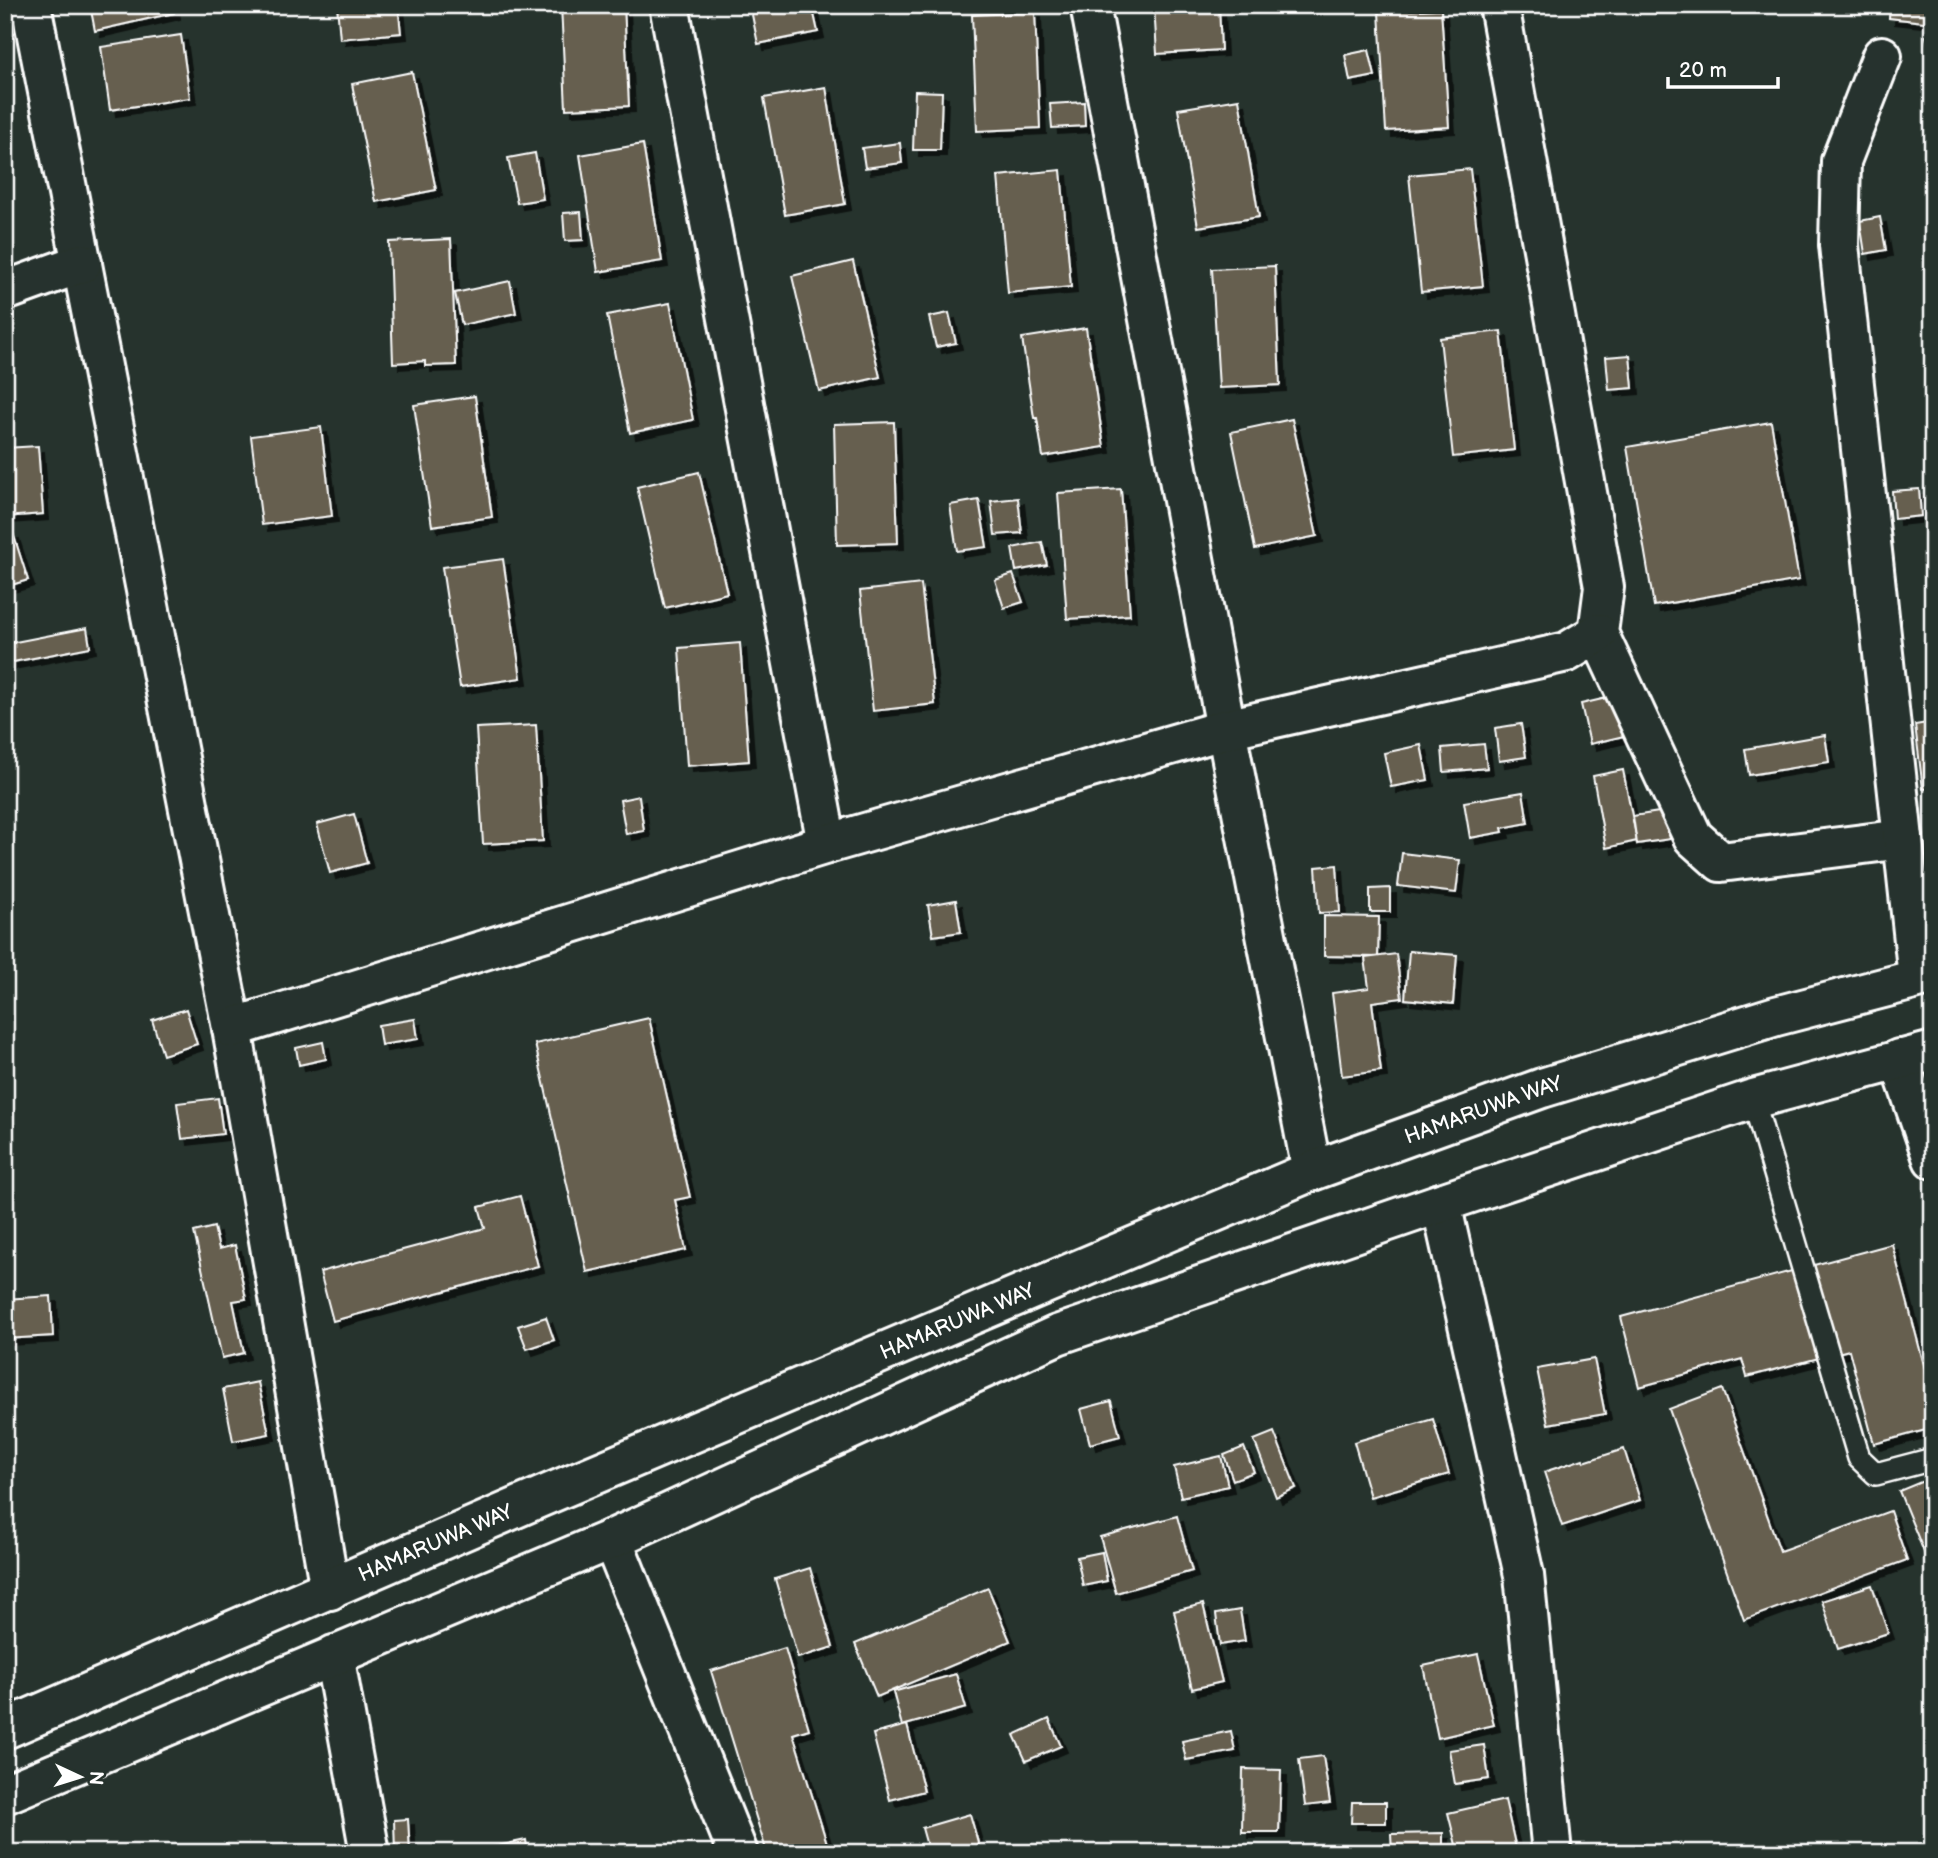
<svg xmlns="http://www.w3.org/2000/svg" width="1938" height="1858" font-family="'Balsamiq Sans',sans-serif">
<defs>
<filter id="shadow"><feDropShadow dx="6" dy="6" stdDeviation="0" flood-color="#0009"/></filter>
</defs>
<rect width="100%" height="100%" fill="#26332d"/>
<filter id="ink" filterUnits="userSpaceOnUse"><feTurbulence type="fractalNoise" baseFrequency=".0143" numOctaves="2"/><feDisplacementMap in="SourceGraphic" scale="14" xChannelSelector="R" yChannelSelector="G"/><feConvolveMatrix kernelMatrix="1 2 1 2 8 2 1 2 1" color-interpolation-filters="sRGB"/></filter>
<g filter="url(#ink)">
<g fill="#665e4f" stroke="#fff" stroke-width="2" filter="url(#shadow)">
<polygon points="90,5 173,5 174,13 95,31"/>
<polygon points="337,5 398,5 401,33 340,39"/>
<polygon points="561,5 624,5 629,106 566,109"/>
<polygon points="750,5 812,5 818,32 758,44"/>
<polygon points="1154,5 1219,5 1221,50 1157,54"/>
<polygon points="1890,5 1933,5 1933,23 1889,18"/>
<polygon points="1441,9 1449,127 1386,131 1379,12"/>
<polygon points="1035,12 1040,128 977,131 972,15"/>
<polygon points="181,35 190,98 110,110 101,47"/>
<polygon points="1933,35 1933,67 1926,36"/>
<polygon points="1369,50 1375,76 1350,81 1345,55"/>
<polygon points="412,72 436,190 376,202 352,84"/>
<polygon points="826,87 845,204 785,215 764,98"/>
<polygon points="915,91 942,92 940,150 913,150"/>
<polygon points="1239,99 1259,217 1198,227 1178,109"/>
<polygon points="1084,102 1085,126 1052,128 1050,104"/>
<polygon points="900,143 902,163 865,168 862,148"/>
<polygon points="643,144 662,261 598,272 580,155"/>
<polygon points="535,153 543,199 517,203 508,158"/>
<polygon points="1470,169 1483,286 1421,292 1409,175"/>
<polygon points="1061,170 1071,287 1008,293 998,176"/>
<polygon points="581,212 583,240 565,241 563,213"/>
<polygon points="1880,217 1886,250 1865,254 1860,221"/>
<polygon points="451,239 456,365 425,366 425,361 393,363 389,242"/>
<polygon points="853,261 880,377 819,391 792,276"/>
<polygon points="1275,266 1280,385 1219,388 1212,269"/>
<polygon points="510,281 516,313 462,325 455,293"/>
<polygon points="670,303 693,420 630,433 607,315"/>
<polygon points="949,313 956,343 936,347 929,317"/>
<polygon points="1086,328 1104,447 1043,457 1037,418 1034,418 1022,338"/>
<polygon points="1501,331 1514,450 1453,457 1440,338"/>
<polygon points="1630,355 1633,388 1609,390 1606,357"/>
<polygon points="475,396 492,517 432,526 414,405"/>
<polygon points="1292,419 1317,536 1255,549 1231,432"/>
<polygon points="894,422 898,543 837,545 834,424"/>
<polygon points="1771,422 1799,580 1654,606 1627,447"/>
<polygon points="321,427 332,516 262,525 251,436"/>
<polygon points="38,446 43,514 5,517 5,448"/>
<polygon points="699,472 727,593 665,608 637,487"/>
<polygon points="1121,489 1130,615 1067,619 1058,493"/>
<polygon points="1919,489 1921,516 1894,519 1892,491"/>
<polygon points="1018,498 1022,533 995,535 991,501"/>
<polygon points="979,500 987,547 957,551 950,505"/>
<polygon points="13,533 28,580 5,587 5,535"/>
<polygon points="1042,542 1047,565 1016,571 1012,548"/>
<polygon points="503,559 521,678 460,687 442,567"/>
<polygon points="1013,574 1023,602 1004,608 995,580"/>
<polygon points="921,584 935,704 873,711 860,591"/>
<polygon points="87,628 90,647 8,663 5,644"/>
<polygon points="740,643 749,761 687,766 679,648"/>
<polygon points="1615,696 1624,736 1590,744 1581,704"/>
<polygon points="1933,722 1933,788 1923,789 1915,725"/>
<polygon points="1521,724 1526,757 1499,761 1495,728"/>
<polygon points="536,725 543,841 483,844 476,728"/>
<polygon points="1825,735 1829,762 1749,775 1745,749"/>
<polygon points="1484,744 1487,768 1444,772 1442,748"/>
<polygon points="1421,745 1428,780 1391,787 1384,753"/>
<polygon points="1623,770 1637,841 1606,848 1593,776"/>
<polygon points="1523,792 1528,823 1502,828 1503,832 1470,838 1464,802"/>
<polygon points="639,796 644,831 626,834 620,800"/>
<polygon points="1666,811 1670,839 1637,844 1633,816"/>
<polygon points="354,814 367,863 330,873 317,824"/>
<polygon points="1402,853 1460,860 1456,893 1398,886"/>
<polygon points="1337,865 1340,912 1319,913 1316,867"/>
<polygon points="1390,888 1390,912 1370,912 1370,889"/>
<polygon points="956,900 961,932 933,936 928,905"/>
<polygon points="1324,916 1379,917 1378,957 1324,956"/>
<polygon points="1409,951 1457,955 1453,1004 1405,999"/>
<polygon points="1396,954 1402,998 1372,1002 1381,1071 1342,1076 1332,993 1369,988 1365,958"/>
<polygon points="186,1009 197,1044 163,1055 152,1020"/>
<polygon points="649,1018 690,1197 675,1200 686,1250 587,1272 535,1044"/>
<polygon points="415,1019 418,1039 381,1045 378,1025"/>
<polygon points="323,1042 326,1059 299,1065 296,1048"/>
<polygon points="218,1098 223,1134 182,1139 177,1103"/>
<polygon points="520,1196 538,1266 333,1321 320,1272 485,1228 479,1207"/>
<polygon points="214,1227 219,1249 235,1245 246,1299 233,1301 244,1353 222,1358 194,1232"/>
<polygon points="1892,1244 1933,1399 1933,1428 1874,1444 1849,1350 1747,1377 1742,1359 1639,1387 1621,1317"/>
<polygon points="51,1296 53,1336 5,1339 5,1299"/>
<polygon points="546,1317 554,1340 527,1349 518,1326"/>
<polygon points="1594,1359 1605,1414 1548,1424 1537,1369"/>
<polygon points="258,1382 269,1434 233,1441 223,1389"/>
<polygon points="1722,1389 1780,1551 1890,1511 1907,1560 1744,1620 1669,1409"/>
<polygon points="1111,1401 1120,1436 1090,1444 1081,1409"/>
<polygon points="1433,1419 1449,1474 1370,1497 1354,1442"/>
<polygon points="1274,1432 1296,1488 1276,1497 1254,1440"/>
<polygon points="1244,1447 1254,1472 1233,1480 1224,1455"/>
<polygon points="1624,1449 1640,1500 1562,1526 1544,1472 1583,1459 1584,1462"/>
<polygon points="1221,1456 1228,1486 1181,1497 1174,1467"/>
<polygon points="1933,1477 1933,1574 1899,1491"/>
<polygon points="1177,1516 1192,1571 1116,1593 1100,1537"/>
<polygon points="1102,1552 1107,1581 1083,1586 1077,1557"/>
<polygon points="810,1568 833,1647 798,1658 775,1579"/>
<polygon points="1872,1585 1888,1633 1838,1649 1822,1601"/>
<polygon points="988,1588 1010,1641 877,1697 855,1644"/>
<polygon points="1203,1604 1222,1682 1192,1689 1174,1611"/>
<polygon points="1240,1610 1245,1641 1220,1645 1216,1614"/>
<polygon points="785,1648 809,1729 793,1734 830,1853 767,1853 711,1671"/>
<polygon points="1478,1654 1494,1725 1438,1738 1423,1666"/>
<polygon points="956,1674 966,1708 902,1726 893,1692"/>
<polygon points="1049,1719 1061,1746 1026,1761 1014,1735"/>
<polygon points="907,1725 924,1791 890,1800 873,1734"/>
<polygon points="1231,1731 1235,1751 1186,1760 1182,1741"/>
<polygon points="1484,1745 1489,1779 1455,1784 1449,1750"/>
<polygon points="1323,1756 1330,1803 1305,1806 1299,1759"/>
<polygon points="1243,1769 1281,1770 1279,1832 1242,1832"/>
<polygon points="1505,1800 1517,1853 1458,1853 1448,1813"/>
<polygon points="1352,1802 1386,1802 1386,1823 1351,1823"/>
<polygon points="970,1814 981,1853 929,1853 922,1828"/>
<polygon points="408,1819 410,1852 395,1853 394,1820"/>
<polygon points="1443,1833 1443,1853 1392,1853 1391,1834"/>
<polygon points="526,1840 528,1853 493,1853 492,1847"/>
</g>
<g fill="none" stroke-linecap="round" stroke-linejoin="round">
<g stroke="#fff" stroke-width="26">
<polyline id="lane" points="1753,1099 1859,1458 1876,1474 1933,1459"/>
</g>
<g stroke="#fff" stroke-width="44">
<g id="street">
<polyline points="31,5 232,1028 330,1590"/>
<polyline points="669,5 827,844"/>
<polyline points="1090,5 1226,729 1312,1171"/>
<polyline points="1499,5 1604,587 1598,633 1693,837 1721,862 1903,839"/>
<polyline points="1882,56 1841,161 1839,245 1918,978"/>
<polyline points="5,291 82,263"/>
<polyline points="232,1028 827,844 1226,729 1567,652 1598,633"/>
<polyline points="1899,1059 1933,1159"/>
<polyline points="1441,1203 1524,1575 1552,1853"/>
<polyline points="612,1539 738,1853"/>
<polyline points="334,1655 370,1853"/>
</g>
</g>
<g stroke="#fff" stroke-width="44">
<g id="secondary">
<path id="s1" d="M 5,1729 L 541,1497 L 1312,1171 L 1542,1088 L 1776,1016 L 1933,975"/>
<polyline points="5,1794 612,1539 1057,1335 1441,1203 1753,1099 1933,1051"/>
</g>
</g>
<use href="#lane" stroke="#26332d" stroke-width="21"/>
<use href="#street" stroke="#26332d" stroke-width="38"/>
<use href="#secondary" stroke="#26332d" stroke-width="38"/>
</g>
</g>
<g text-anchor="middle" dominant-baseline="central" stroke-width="5" stroke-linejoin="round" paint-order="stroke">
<g font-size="21" fill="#fff" stroke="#26332d">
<text stroke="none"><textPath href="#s1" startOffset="1603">HAMARUWA WAY</textPath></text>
<text stroke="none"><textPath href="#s1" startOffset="1036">HAMARUWA WAY</textPath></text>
<text stroke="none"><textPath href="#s1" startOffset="469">HAMARUWA WAY</textPath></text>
</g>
</g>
<rect width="1938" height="1858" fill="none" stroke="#26332d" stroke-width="28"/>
<rect x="14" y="14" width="1910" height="1830" fill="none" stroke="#fff" stroke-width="2.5" filter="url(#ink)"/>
<g transform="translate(80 1777) rotate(94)" stroke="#26332d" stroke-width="5" paint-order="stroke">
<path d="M0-5L12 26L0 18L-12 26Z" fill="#ffffff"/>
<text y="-10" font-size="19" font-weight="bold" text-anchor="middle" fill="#ffffff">N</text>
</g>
<path d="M1668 77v10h110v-10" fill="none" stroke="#ffffff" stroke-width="3.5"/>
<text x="1679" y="77" font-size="21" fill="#ffffff" stroke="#26332d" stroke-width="5" paint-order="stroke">20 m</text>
</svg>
